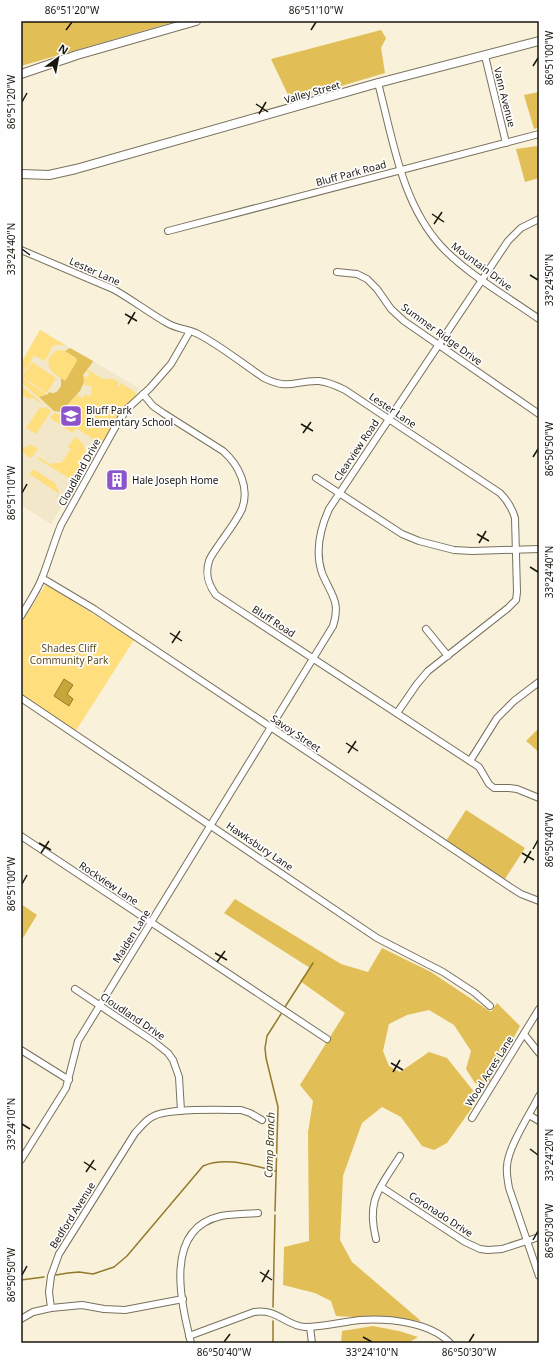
<svg xmlns="http://www.w3.org/2000/svg" width="560" height="1364" font-family="'Noto Sans',sans-serif">
<rect width="100%" height="100%" fill="#f9f1da"/>
<polygon fill="#f2e8c9" points="40,330 139,388 134,399 128,404 112,427 51,524 21,505 21,363"/>
<g fill="#ffde7d">
<polygon points="40,330 65,345 53,345 45,361 33,355 32,360 21,376 21,363"/>
<path d="M 60,350 L 65,351 L 78,360 L 65,381 C 55,374 46,371 49,357 L 56,351 Z"/>
<polygon points="32,362 56,378 47,393 22,377"/>
<polygon points="88,370 103,379 113,379 119,382 117,386 119,387 121,383 135,392 136,396 112,427 103,442 97,443 92,441 93,439 76,428 73,433 50,418 54,413 79,418 79,415 61,412 77,395 83,398 85,394 89,396 92,393 91,386 84,385 85,384 83,375 87,378 90,373 85,371"/>
<polygon points="22,378 46,394 38,397 21,382"/>
<polygon points="21,385 44,405 31,397 30,400 24,396 21,400"/>
<polygon points="40,407 44,409 46,407 51,411 36,434 26,428"/>
<path d="M 75,437 C 89,447 87,452 79,466 L 83,470 L 75,482 L 38,459 L 39,457 L 51,465 L 53,463 L 61,463 L 71,449 L 68,447 Z"/>
<polygon points="30,444 38,449 32,457 30,458 21,451 21,445 27,448"/>
<polygon points="35,470 55,483 59,491 57,497 56,497 58,493 31,475 27,478 32,471"/>
<polygon points="46,584 134,640 75,732 21,695 21,624"/>
</g>
<g fill="#e1bf56">
<polygon points="21,21 177,21 21,66"/>
<polygon points="381,30 386,38 381,48 385,73 291,101 271,59"/>
<polygon points="539,92 539,127 534,129 524,95"/>
<polygon points="537,146 539,151 539,178 525,182 516,149"/>
<path d="M 70,348 L 93,361 L 92,363 L 83,375 L 84,382 L 80,391 L 61,412 L 54,411 L 39,397 L 48,394 L 49,392 C 55,395 58,391 61,386 L 61,378 L 65,381 L 77,361 L 76,358 L 65,351 Z"/>
<polygon points="539,728 539,752 526,741"/>
<polygon points="466,810 525,848 505,879 446,841"/>
<polygon points="235,899 341,964 368,972 382,948 431,972 491,1012 497,1003 520,1026 486,1088 475,1083 466,1069 471,1051 454,1025 429,1010 407,1015 389,1024 383,1051 389,1066 400,1072 429,1052 447,1058 479,1098 447,1143 434,1150 422,1146 401,1117 382,1107 362,1123 343,1176 340,1240 352,1262 421,1321 336,1316 331,1301 315,1293 283,1285 284,1247 309,1241 308,1132 313,1101 300,1085 345,1013 300,981 310,968 224,913"/>
<polygon points="21,904 37,915 21,941"/>
<polygon points="373,1326 399,1331 418,1337 408,1343 341,1343 342,1331"/>
</g>
<polygon fill="#c7a538" stroke="#937a2b" points="64,679 73,685 67,694 73,699 69,706 54,696"/>
<g fill="none" stroke-linecap="round" stroke-linejoin="round">
<g stroke="#937a2b" stroke-width="1.5">
<polyline points="285,1007 313,963"/>
<polyline points="275,1211 278,1107 266,1058 265,1048 267,1036 281,1014"/>
<path d="M 56,1275 L 68,1273 L 79,1272 L 93,1274 L 114,1267 L 127,1256 L 203,1166 C 226,1156 253,1166 276,1171"/>
<polyline points="21,1280 44,1277"/>
<polyline points="273,1307 275,1215"/>
<polyline points="273,1321 273,1343"/>
</g>
<g stroke="#78715d" stroke-width="8">
<g id="minor">
<polyline points="485,56 506,143"/>
<path d="M 378,83 C 393,139 401,202 441,246 C 467,274 508,297 539,319"/>
<polyline points="168,231 539,134"/>
<path d="M 21,250 L 113,289 C 131,299 148,312 167,323 C 177,329 188,329 198,334 C 221,346 243,364 264,378 C 290,391 295,380 319,381 C 329,382 337,386 345,390 L 500,493 C 508,501 512,508 515,518 L 517,592 L 516,600 L 508,608 L 428,671 L 417,684 L 397,713"/>
<polyline points="337,272 357,274 367,279 377,289 391,309 404,321 539,414"/>
<path d="M 143,394 L 153,406 L 163,413 L 223,451 C 239,465 250,488 242,509 C 237,520 227,533 220,543 C 217,548 211,555 209,561 C 205,574 208,584 216,595 L 479,767 L 489,784 L 494,788 L 509,788 L 517,789 L 539,798"/>
<polyline points="316,478 402,534 419,541 454,550 472,551 539,549"/>
<polyline points="42,578 94,609 510,887 521,894 539,901"/>
<path d="M 21,616 C 28,604 37,591 42,578 C 49,560 54,542 61,525 L 117,424 L 127,409 L 150,388 L 171,364 L 190,331"/>
<polyline points="426,629 448,656"/>
<polyline points="21,698 377,938 443,972 475,993 490,1006"/>
<polyline points="470,761 497,718 514,701 539,682"/>
<polyline points="21,836 327,1039"/>
<polyline points="75,989 153,1041 168,1053 173,1060 179,1077 181,1111"/>
<polyline points="524,1034 539,1053"/>
<polyline points="21,1050 69,1080"/>
<path d="M 539,1096 C 530,1114 508,1147 507,1166 C 506,1174 508,1181 509,1188 L 539,1276"/>
<polyline points="529,1115 539,1121"/>
<polyline points="472,1118 539,1009"/>
<path d="M 21,1160 L 66,1088 L 78,1041 L 333,626 C 341,601 331,595 322,573 C 315,552 320,529 329,509 L 508,241 L 521,228 L 539,219"/>
<polyline points="381,1187 465,1242 480,1249 488,1250 502,1249 539,1237"/>
<path d="M 376,1239 C 366,1199 380,1188 400,1156"/>
<path d="M 51,1308 L 49,1292 L 51,1276 L 59,1254 L 135,1133 C 141,1127 146,1119 154,1116 C 169,1108 221,1110 241,1110 L 250,1113 L 262,1120"/>
<polyline points="21,1319 33,1312 51,1308 82,1305 104,1309 125,1310 183,1299"/>
<polyline points="310,1327 312,1343"/>
<path d="M 189,1336 L 254,1312 C 277,1308 286,1326 305,1327 C 323,1327 342,1322 360,1320 C 388,1318 430,1322 450,1343"/>
<path d="M 191,1343 C 181,1302 163,1229 221,1216 C 233,1214 246,1214 258,1213"/>
</g>
</g>
<g stroke="#78715d" stroke-width="10">
<g id="tertiary">
<polyline points="21,74 77,55 196,21"/>
<polyline points="21,174 49,175 76,169 378,83 539,41"/>
</g>
</g>
<use href="#minor" stroke="#fff" stroke-width="6"/>
<use href="#tertiary" stroke="#fff" stroke-width="8"/>
</g>
<path fill="none" stroke="#19160e" stroke-width="1.5" d="M 66,30 L 72,22M 311,30 L 316,22M 533,66 L 538,58M 22,102 L 27,93M 256,104 L 268,112M 259,114 L 266,102M 432,214 L 444,222M 434,224 L 442,212M 22,249 L 30,255M 530,275 L 538,280M 125,314 L 137,321M 128,324 L 135,312M 301,424 L 313,431M 303,433 L 311,422M 533,457 L 538,449M 22,493 L 27,484M 477,534 L 489,541M 479,543 L 486,531M 530,567 L 538,572M 170,633 L 182,641M 172,643 L 180,631M 346,743 L 358,751M 348,753 L 356,741M 39,843 L 51,850M 533,849 L 538,840M 41,853 L 49,841M 522,853 L 534,860M 524,863 L 531,851M 22,884 L 27,875M 215,953 L 227,960M 217,962 L 225,951M 391,1063 L 403,1070M 393,1072 L 400,1060M 22,1124 L 30,1129M 530,1149 L 538,1155M 84,1162 L 96,1170M 86,1172 L 94,1160M 533,1240 L 538,1231M 260,1272 L 272,1280M 22,1275 L 27,1266M 262,1282 L 269,1270M 363,1337 L 372,1342M 224,1342 L 230,1334M 469,1342 L 474,1334"/>
<defs>
<g id="school-square" transform="scale(1.15)"><rect x="-9" y="-9" width="18" height="18" rx="4" fill="#8d53ca" stroke="#fefefe"/><path d="M0-5L7-2L0 1L-7-2ZM-4 1L0 2.5L4 1V4Q0 6-4 4Z" fill="#fff"/></g>
<g id="building-square" transform="scale(1.15)"><rect x="-9" y="-9" width="18" height="18" rx="4" fill="#8d53ca" stroke="#fefefe"/><path d="M-4-6H4V6H1V3H-1V6H-4ZM-2.5-4.3h1.7v1.8h-1.7ZM.8-4.3h1.7v1.8H.8ZM-2.5-1h1.7V.8h-1.7ZM.8-1h1.7V.8H.8Z" fill="#fff"/></g>
</defs>
<g fill-rule="evenodd">
<use href="#school-square" x="71" y="416"/>
<use href="#building-square" x="117" y="480"/>
</g>
<g text-anchor="middle" dominant-baseline="central" stroke-width="3.5" stroke-linejoin="round" paint-order="stroke">
<g font-size="10" fill="#19160e" stroke="#fefefe">
<text transform="translate(312 92) rotate(-16)">Valley Street</text>
<text transform="translate(505 97) rotate(76)">Vann Avenue</text>
<text transform="translate(351 173) rotate(-15)">Bluff Park Road</text>
<text transform="translate(482 266) rotate(37)">Mountain Drive</text>
<text transform="translate(95 271) rotate(24)">Lester Lane</text>
<text transform="translate(442 334) rotate(36)">Summer Ridge Drive</text>
<text transform="translate(393 410) rotate(34)">Lester Lane</text>
<text transform="translate(356 450) rotate(-56)">Clearview Road</text>
<text transform="translate(79 472) rotate(-61)">Cloudland Drive</text>
<text transform="translate(274 621) rotate(33)">Bluff Road</text>
<text transform="translate(296 733) rotate(34)">Savoy Street</text>
<text transform="translate(260 846) rotate(34)">Hawksbury Lane</text>
<text transform="translate(109 883) rotate(34)">Rockview Lane</text>
<text transform="translate(131 936) rotate(-58)">Maiden Lane</text>
<text transform="translate(133 1016) rotate(34)">Cloudland Drive</text>
<text transform="translate(489 1071) rotate(-58)">Wood Acres Lane</text>
<text transform="translate(441 1214) rotate(33)">Coronado Drive</text>
<text transform="translate(72 1215) rotate(-58)">Bedford Avenue</text>
</g>
<g font-size="10" fill="#19160e" stroke="#fefefe" text-anchor="start">
<text x="86" y="410">Bluff Park<tspan x="86" dy="12">Elementary School</tspan></text>
<text x="132" y="480">Hale Joseph Home</text>
</g>
<g font-size="10" fill="#5b4d22" stroke="#fefefe">
<text x="69" y="648">Shades Cliff<tspan x="69" dy="12">Community Park</tspan></text>
</g>
<g font-size="11" font-style="italic" fill="#493b0e" stroke="#fefefe">
<text transform="translate(269 1145) rotate(-88)">Camp Branch</text>
</g>
</g>
<rect width="560" height="1364" fill="none" stroke="#fefefe" stroke-width="44"/>
<g transform="translate(58 58) rotate(32)" stroke="#fefefe" stroke-width="3" paint-order="stroke">
<path d="M0-3L7 15L0 10L-7 15Z" fill="#19160e"/>
<text y="-6" font-size="11" font-weight="bold" text-anchor="middle" fill="#19160e">N</text>
</g>
<rect x="22" y="22" width="516" height="1320" fill="none" stroke="#19160e" stroke-width="1.5"/>
<g font-size="10" text-anchor="middle" fill="#19160e">
<text x="72" y="14">86°51'20"W</text>
<text x="316" y="14">86°51'10"W</text>
<text transform="translate(549 58) rotate(-90)" y="4">86°51'00"W</text>
<text transform="translate(11 102) rotate(-90)" y="4">86°51'20"W</text>
<text transform="translate(11 249) rotate(-90)" y="4">33°24'40"N</text>
<text transform="translate(549 280) rotate(-90)" y="4">33°24'50"N</text>
<text transform="translate(549 449) rotate(-90)" y="4">86°50'50"W</text>
<text transform="translate(11 493) rotate(-90)" y="4">86°51'10"W</text>
<text transform="translate(549 572) rotate(-90)" y="4">33°24'40"N</text>
<text transform="translate(549 840) rotate(-90)" y="4">86°50'40"W</text>
<text transform="translate(11 884) rotate(-90)" y="4">86°51'00"W</text>
<text transform="translate(11 1124) rotate(-90)" y="4">33°24'10"N</text>
<text transform="translate(549 1155) rotate(-90)" y="4">33°24'20"N</text>
<text transform="translate(549 1231) rotate(-90)" y="4">86°50'30"W</text>
<text transform="translate(11 1275) rotate(-90)" y="4">86°50'50"W</text>
<text x="224" y="1356">86°50'40"W</text>
<text x="372" y="1356">33°24'10"N</text>
<text x="469" y="1356">86°50'30"W</text>
</g>
</svg>
